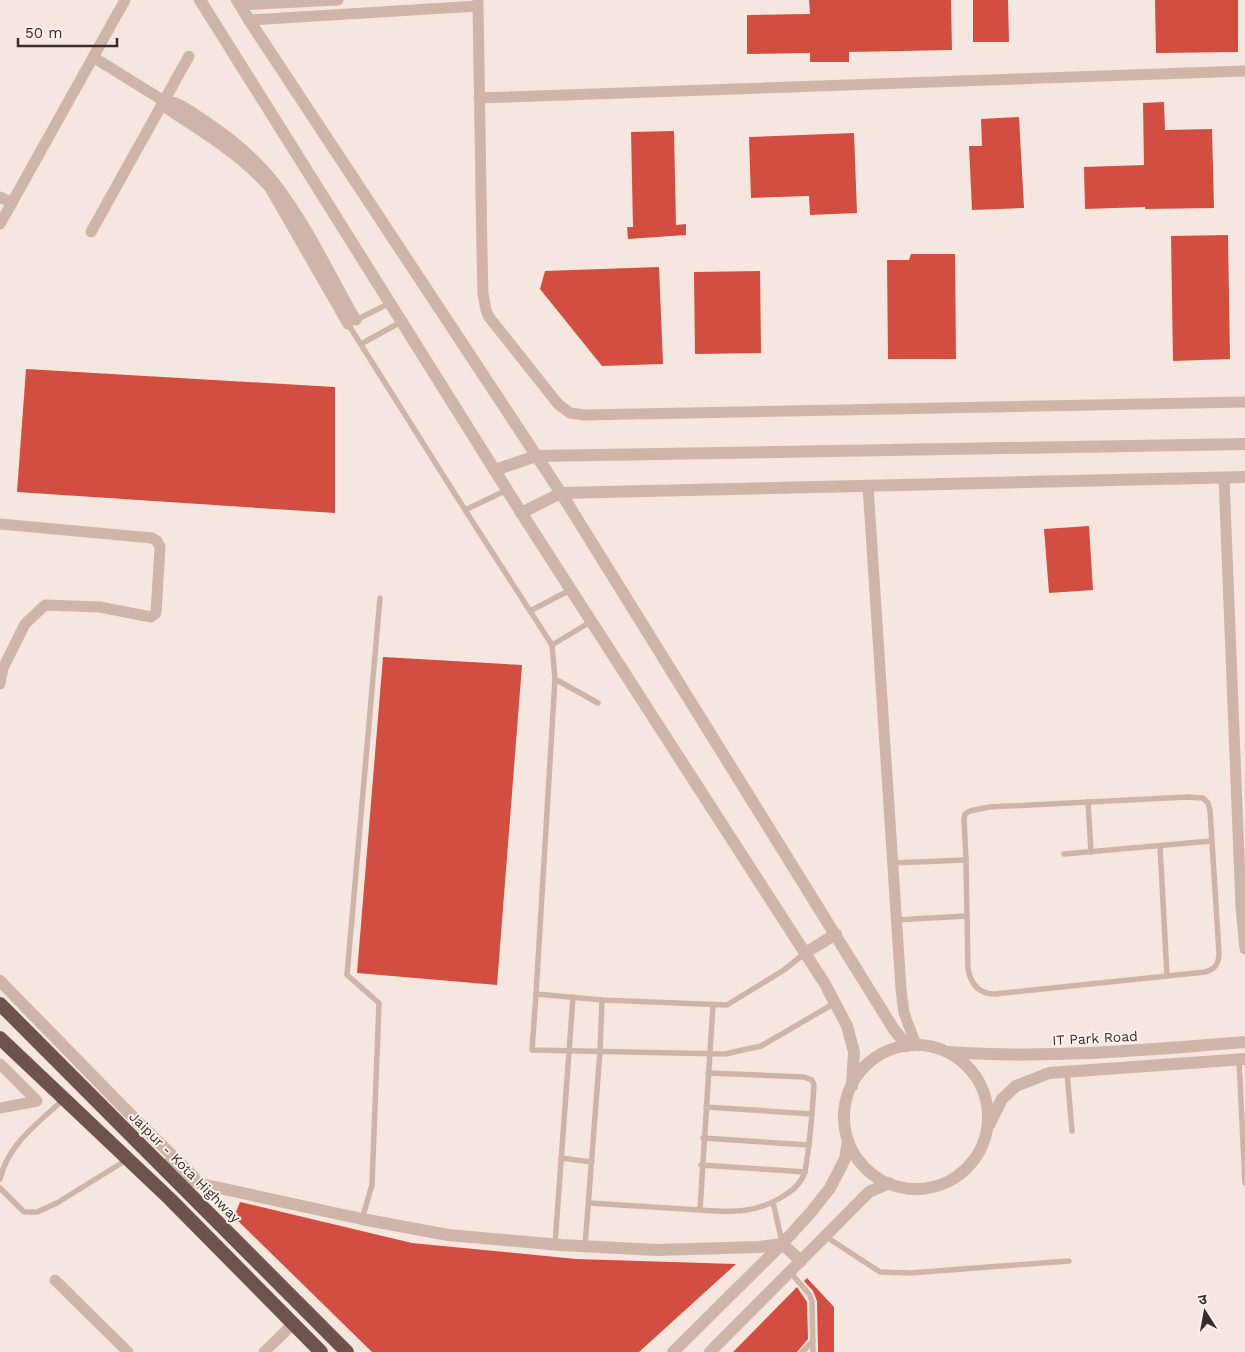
<svg xmlns="http://www.w3.org/2000/svg" width="1245" height="1352" font-family="'Work Sans','Noto Sans Devanagari',sans-serif">
<rect width="100%" height="100%" fill="#f5e7df"/>
<g fill="#d24e40">
<polygon points="809,0 951,0 952,50 849,52 849,62 810,62 810,53 747,54 747,15 810,14"/>
<polygon points="973,0 1008,0 1009,42 973,42"/>
<polygon points="1155,0 1238,0 1238,52 1156,53"/>
<polygon points="1164,102 1165,130 1212,129 1214,208 1145,209 1145,207 1085,209 1084,167 1144,165 1143,103"/>
<polygon points="1019,117 1024,208 972,210 969,146 982,146 981,119"/>
<polygon points="674,131 676,225 686,224 686,235 628,239 627,227 633,227 631,132"/>
<polygon points="854,133 857,213 810,215 809,196 751,198 749,137"/>
<polygon points="1228,235 1230,359 1173,361 1171,236"/>
<polygon points="911,254 955,254 956,359 888,359 887,260 909,260"/>
<polygon points="659,267 663,364 602,366 540,289 545,271"/>
<polygon points="760,271 761,353 695,354 694,272"/>
<polygon points="26,369 335,387 335,513 17,492"/>
<polygon points="1089,526 1093,590 1049,593 1044,529"/>
<polygon points="383,657 522,665 497,985 357,973"/>
<polygon points="240,1202 412,1243 576,1259 736,1264 639,1352 372,1352 234,1217"/>
<polygon points="807,1278 834,1307 834,1352 818,1352 817,1301 813,1291 804,1281"/>
<polygon points="797,1287 807,1302 808,1339 797,1352 733,1352"/>
</g>
<g fill="none" stroke-linecap="round" stroke-linejoin="round">
<g stroke="#cfb5a9" stroke-width="5.5">
<polyline points="356,320 390,303"/>
<polyline points="348,324 465,510 507,490"/>
<polyline points="361,344 401,322"/>
<polyline points="465,510 552,645"/>
<polyline points="530,611 570,590"/>
<polyline points="592,621 552,645 555,679 598,703"/>
<polyline points="555,679 536,994 602,1000 727,1005 784,970 805,953"/>
<path d="M 1187,797 L 1203,798 L 1208,803 L 1210,810 L 1219,953 C 1219,964 1215,969 1205,972 L 995,994 C 979,994 971,985 968,969 L 966,860 L 964,819 L 965,814 L 970,811 L 989,807 Z"/>
<polyline points="1088,802 1091,852"/>
<polyline points="1160,846 1167,976"/>
<polyline points="1064,854 1211,841"/>
<polyline points="892,863 966,860"/>
<polyline points="896,920 966,916"/>
<polyline points="536,994 532,1050 725,1054 761,1046 835,1003"/>
<polyline points="1239,1060 1245,1183"/>
<polyline points="1067,1072 1072,1131"/>
<polyline points="708,1073 804,1077 812,1080 814,1085 812,1114"/>
<polyline points="706,1107 812,1114 809,1145"/>
<polyline points="703,1138 809,1145 805,1172"/>
<polyline points="561,1158 592,1162"/>
<path d="M 0,1179 C 8,1144 39,1122 64,1099"/>
<polyline points="0,1188 24,1212 37,1212 57,1203 128,1159"/>
<polyline points="773,1202 782,1242"/>
<polyline points="589,1203 700,1210 713,1005"/>
<path d="M 700,1210 C 731,1212 754,1214 782,1197 C 793,1190 800,1185 805,1172 L 701,1165"/>
<polyline points="362,1219 372,1185 379,1003 347,975 380,598"/>
<polyline points="825,1236 880,1272 910,1273 1069,1261"/>
<polyline points="555,1244 573,997"/>
<polyline points="585,1246 600,1051 602,1000"/>
<polyline points="790,1272 809,1294 812,1301 813,1352"/>
<polyline points="802,1352 813,1341"/>
</g>
<g stroke="#cfb5a9" stroke-width="11">
<polyline points="240,5 338,0"/>
<polyline points="478,6 482,254 483,294 486,310 489,317 558,404 570,413 584,415 1245,402"/>
<polyline points="249,20 478,6 478,0"/>
<path d="M 93,57 L 164,101 C 179,101 191,112 204,120 C 231,138 258,160 277,186 C 307,225 331,277 356,320"/>
<polyline points="479,98 1245,71"/>
<path d="M 164,101 L 166,108 C 203,132 241,155 270,188 L 348,324"/>
<polyline points="0,197 12,203"/>
<polyline points="0,224 125,0"/>
<polyline points="91,232 189,56"/>
<polyline points="1224,478 1241,907 1245,949"/>
<polyline points="868,486 901,989 904,1013 916,1045"/>
<polyline points="0,524 152,538 157,541 160,547 156,613 151,617 100,607 45,605 25,624 3,668 0,684"/>
<polyline points="0,1064 37,1101 0,1108"/>
<polyline points="55,1280 128,1352"/>
<polyline points="264,1352 293,1324"/>
</g>
<g stroke="#cfb5a9" stroke-width="12">
<polyline points="200,0 524,517 825,984 847,1026 854,1052 852,1086"/>
<polyline points="237,0 249,20 561,493 893,1028 907,1046"/>
<polyline points="495,470 536,456 1245,444"/>
<polyline points="521,513 561,493 1245,477"/>
<polyline points="805,953 836,934"/>
<polyline points="0,981 128,1112 194,1177"/>
<circle cx="916" cy="1117" r="72"/>
<path d="M 949,1052 C 1048,1059 1146,1050 1245,1042"/>
<polyline points="989,1125 1002,1099 1016,1086 1049,1073 1245,1059"/>
<polyline points="166,1164 178,1173 201,1184 362,1219 448,1235 561,1245 657,1250 759,1247 782,1244 801,1261"/>
<polyline points="673,1352 782,1244 812,1211 830,1188 845,1159 848,1141"/>
<polyline points="710,1352 869,1192 889,1183"/>
</g>
<g stroke="#6e524c" stroke-width="14">
<polyline points="0,1004 347,1352"/>
<polyline points="0,1038 170,1199 321,1352"/>
</g>
</g>
<g text-anchor="middle" dominant-baseline="central" stroke-width="4" stroke-linejoin="round" paint-order="stroke">
<g font-size="14" fill="#3c2c29" stroke="#fcf2ec">
<text transform="translate(1095 1038) rotate(-3)">IT Park Road</text>
<text transform="translate(185 1167) rotate(45)">Jaipur - Kota Highway</text>
</g>
</g>
<g transform="translate(1205 1312) rotate(349)" stroke="#fcf2ec" stroke-width="4" paint-order="stroke">
<path d="M0-4L9 19L0 12L-9 19Z" fill="#3c2c29"/>
<text y="-8" font-size="14" font-weight="bold" text-anchor="middle" fill="#3c2c29">उ</text>
</g>
<path d="M18 38v8h99v-8" fill="none" stroke="#3c2c29" stroke-width="2.5"/>
<text x="25" y="38" font-size="15" fill="#3c2c29" stroke="#fcf2ec" stroke-width="4" paint-order="stroke">50 m</text>
</svg>
